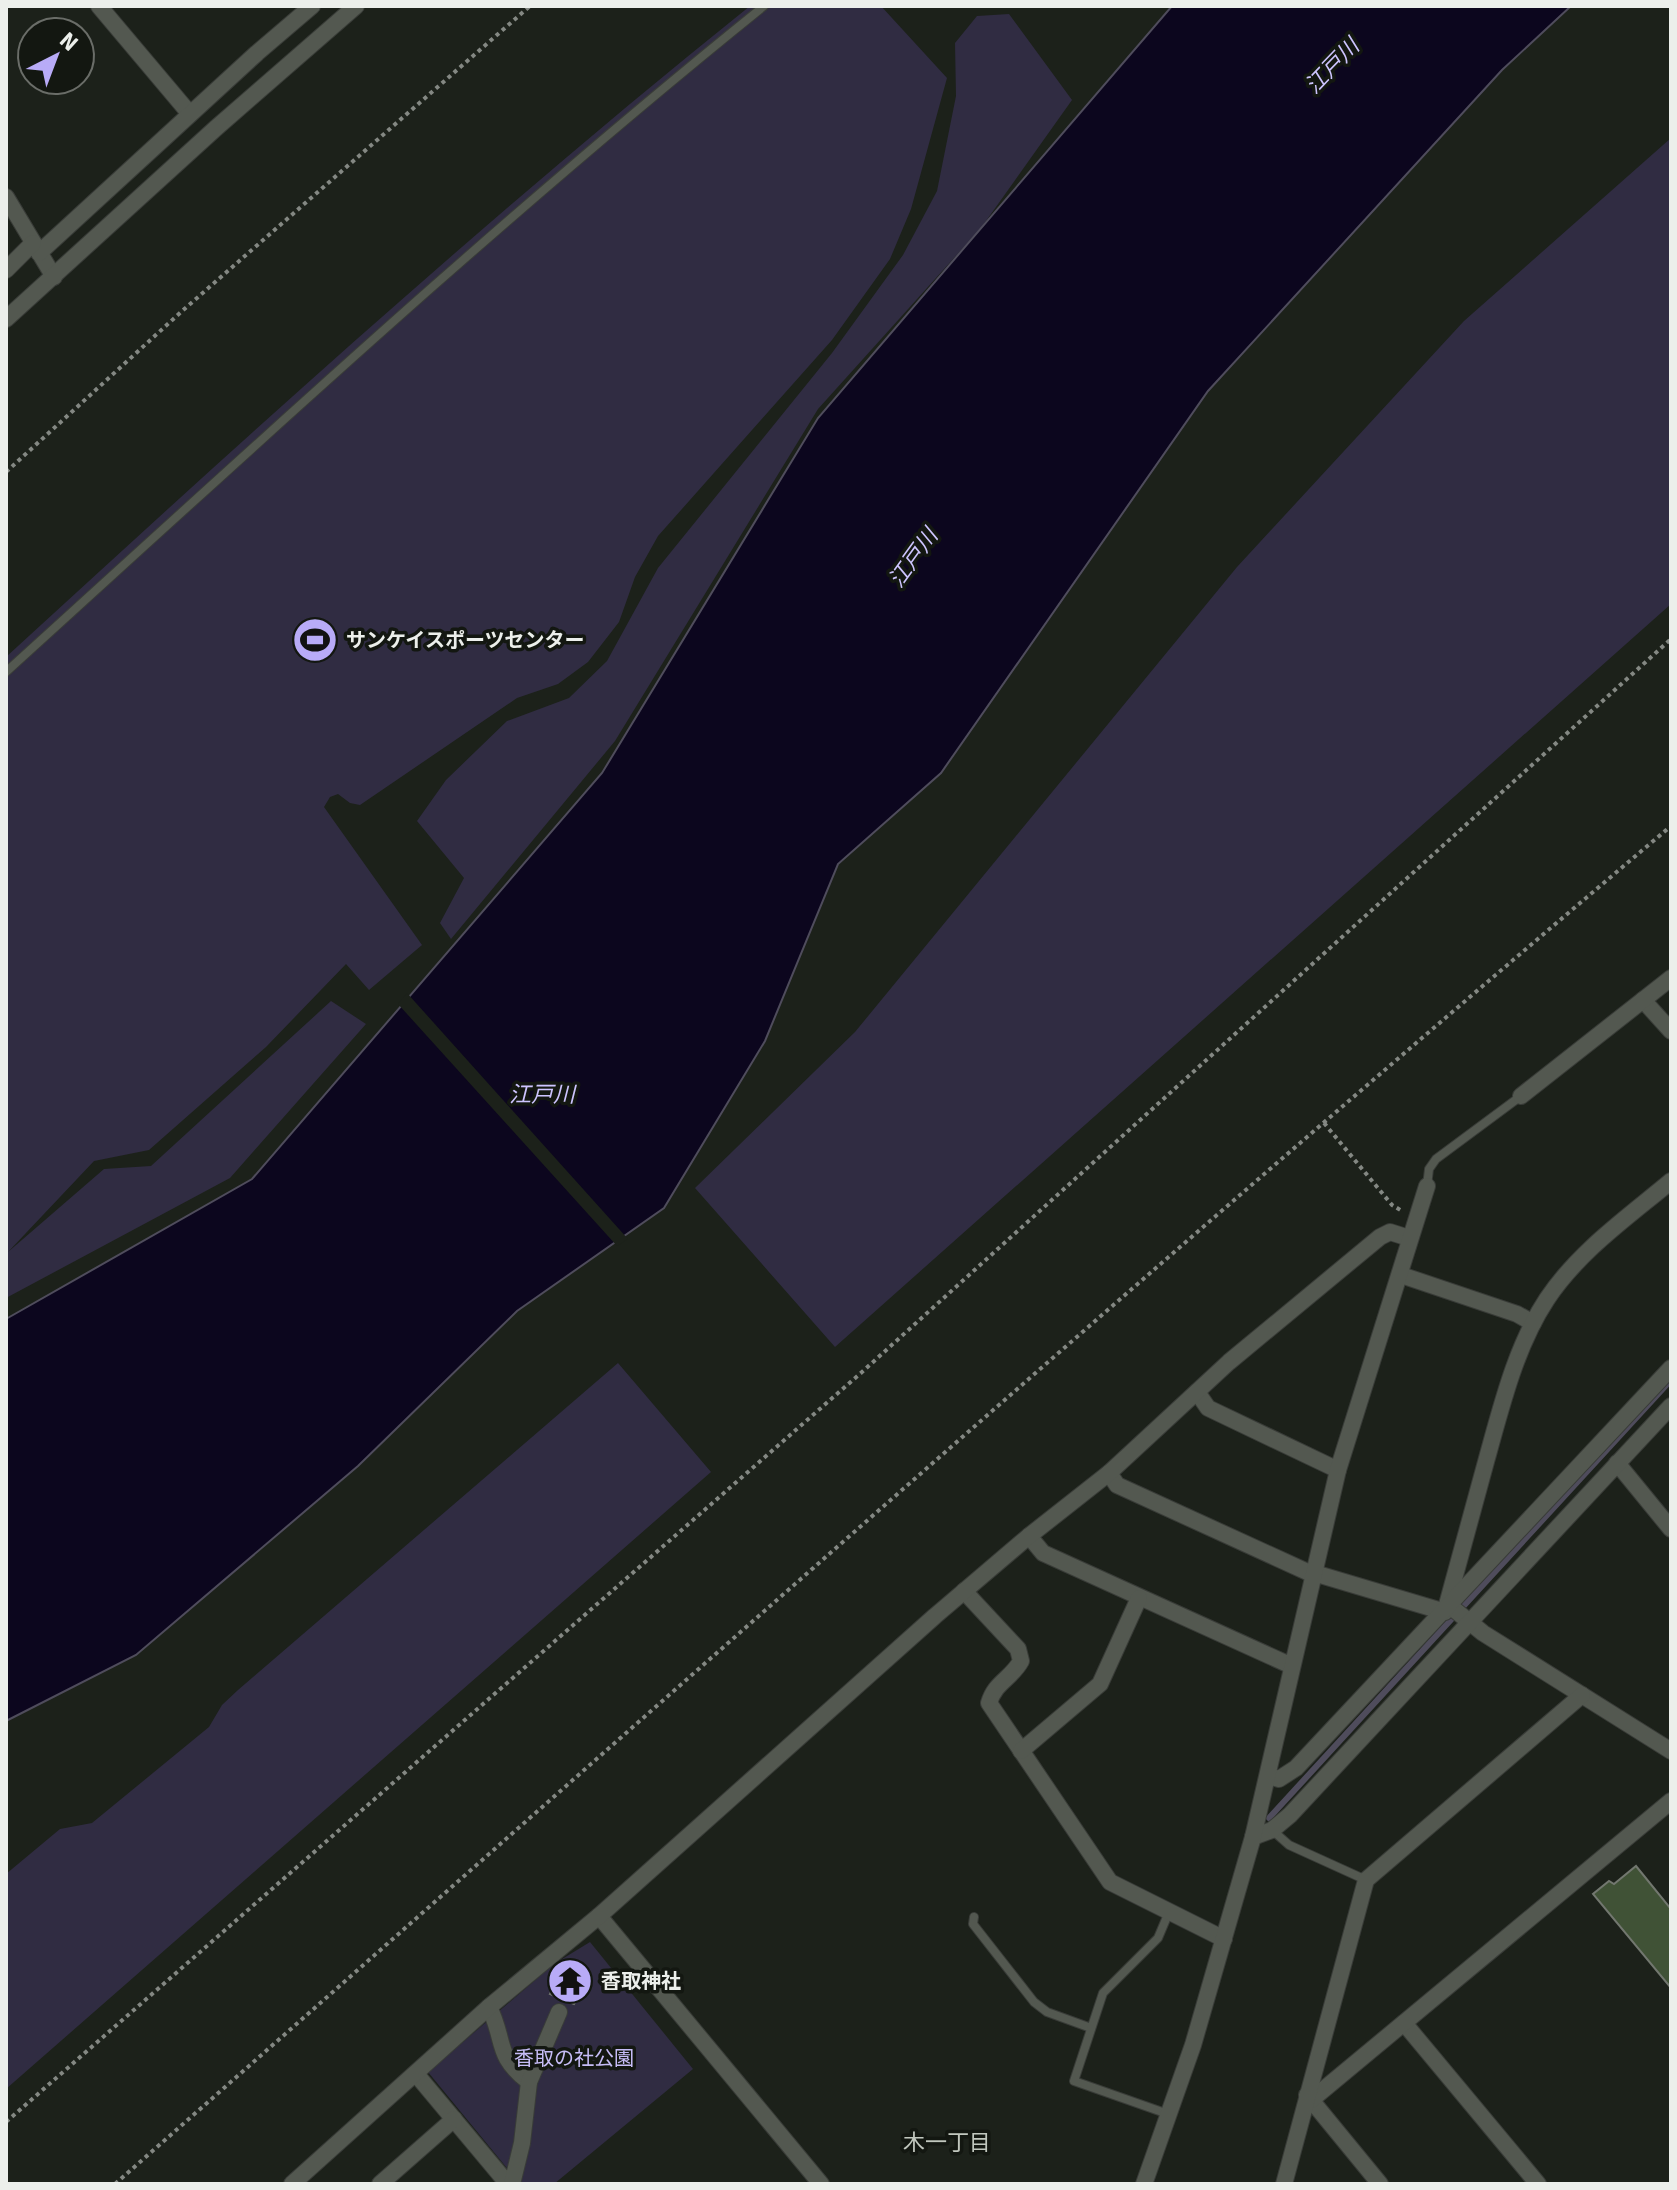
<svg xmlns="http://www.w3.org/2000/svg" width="1677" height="2190" font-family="Signika,'Noto Sans JP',sans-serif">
<rect width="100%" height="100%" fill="#1c211a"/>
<g fill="#302c42">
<path d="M 750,6 L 881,6 L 947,78 L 911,209 L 890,259 L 832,340 L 658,536 L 635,577 L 619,622 L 588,662 L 558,684 L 517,698 L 360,805 L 350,803 L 338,794 L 330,797 L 324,807 L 422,945 L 369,990 L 346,964 L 266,1047 L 149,1150 L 94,1161 L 8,1252 L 104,1169 L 151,1166 L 331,1001 L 366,1024 L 230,1178 L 6,1298 L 6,657 C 249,434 493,212 750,6 Z"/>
<polygon points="1009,14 1072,100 981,228 818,409 615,741 451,939 440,923 464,878 417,821 446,780 507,721 569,698 607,661 658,568 832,353 903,255 937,191 956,96 955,43 977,16"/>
<polygon points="1671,138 1671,604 835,1347 695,1188 855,1032 1237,567 1464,321"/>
<polygon points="618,1363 711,1472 6,2089 6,1874 60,1829 92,1823 209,1727 222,1705 238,1690"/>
<polygon points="590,1942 693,2069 554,2184 520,2184 428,2072 554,1964"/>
</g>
<polygon fill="#0c061e" stroke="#4f4c5c" stroke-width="2" points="1172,6 1571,6 1502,70 1208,391 941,773 838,864 765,1041 664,1208 517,1311 358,1466 136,1655 6,1721 6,1319 252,1179 602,773 818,418"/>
<polygon fill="#1c211a" points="407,993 628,1239 617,1246 398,1004"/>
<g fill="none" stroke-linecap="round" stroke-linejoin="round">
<polyline stroke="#4f4c5c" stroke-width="6" points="1269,1818 1671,1380"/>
</g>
<g fill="#405236" stroke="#72776f" stroke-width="2">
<polygon points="1636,1866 1671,1909 1671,1988 1593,1894 1609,1881 1614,1884"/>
<polygon points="572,1965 587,1973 579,1985 583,1988 574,2004 550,1994 560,1976 565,1977"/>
</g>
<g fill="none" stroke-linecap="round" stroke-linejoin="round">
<g stroke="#393c38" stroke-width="10">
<g id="lane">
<path d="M 6,672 C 255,446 502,217 764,6"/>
<polyline points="1427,1186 1429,1169 1436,1159 1521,1096"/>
<polyline points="1272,1830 1289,1845 1366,1880"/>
<polyline points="974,1917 973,1924 1034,2002 1047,2012 1091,2028"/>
<polyline points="1168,2114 1074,2081 1103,1993 1158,1938 1169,1912"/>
</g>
</g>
<g stroke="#393c38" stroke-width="18">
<g id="street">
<polyline points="99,6 190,114"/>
<polyline points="6,197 54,277"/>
<polyline points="39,253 257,53 312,6"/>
<polyline points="6,270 33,243"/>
<polyline points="6,319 216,128 356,6"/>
<polyline points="1643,1000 1671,1031"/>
<polyline points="1521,1096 1671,978"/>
<polyline points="1401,1275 1517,1314 1533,1323"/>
<polyline points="1197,1392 1208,1408 1338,1470"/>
<polyline points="1617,1463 1671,1529"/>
<polyline points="1109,1473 1117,1485 1314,1575"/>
<polyline points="1029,1536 1043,1553 1292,1666"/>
<path d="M 1314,1573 L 1445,1612 C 1459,1560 1473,1509 1487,1458 C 1502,1404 1516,1346 1547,1299 C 1579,1251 1628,1217 1671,1181"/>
<path d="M 964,1591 L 1018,1649 L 1021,1661 C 1011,1679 995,1682 989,1703 L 1110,1882 L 1224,1939"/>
<polyline points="1450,1606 1483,1633 1671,1751"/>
<polyline points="1021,1751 1100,1684 1139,1598"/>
<polyline points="1268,1776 1279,1779 1296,1768 1671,1368"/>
<polyline points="1253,1837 1272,1830 1290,1815 1671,1406"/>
<polyline points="599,1916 821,2184"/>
<path d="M 489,2007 C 506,2041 494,2055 529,2082"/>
<polyline points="1404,2023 1538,2184"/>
<polyline points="416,2074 508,2184"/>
<polyline points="1307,2095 1380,2184"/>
<polyline points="1311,2100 1671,1801"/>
<polyline points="292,2184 489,2007 599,1916 935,1616 1029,1536 1109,1473 1229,1362 1380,1237 1390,1232 1409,1238"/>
<polyline points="380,2184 454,2119"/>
<polyline points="512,2184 522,2143 529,2082 559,2012"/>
<polyline points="1144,2184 1193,2045 1253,1837 1338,1470 1427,1186"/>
<polyline points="1284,2184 1366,1880 1582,1695"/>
</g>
</g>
<g stroke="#848883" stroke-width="4" stroke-dasharray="4 4" stroke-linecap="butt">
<polyline points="6,472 181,312 530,6"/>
<polyline points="1324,1123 1392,1205 1402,1211"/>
<polyline points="6,2122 862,1372 1671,639"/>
<path d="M 115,2184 C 632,1729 1145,1270 1671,826"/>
</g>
<use href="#lane" stroke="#535850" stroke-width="8"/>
<use href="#street" stroke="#535850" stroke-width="16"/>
</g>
<defs>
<g id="stadium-disc" transform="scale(2.3)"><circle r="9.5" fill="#b8abf7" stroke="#131711"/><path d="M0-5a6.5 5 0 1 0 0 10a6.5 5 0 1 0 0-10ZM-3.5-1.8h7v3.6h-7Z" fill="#111"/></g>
<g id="temple-disc" transform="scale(2.3)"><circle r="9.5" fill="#b8abf7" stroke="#131711"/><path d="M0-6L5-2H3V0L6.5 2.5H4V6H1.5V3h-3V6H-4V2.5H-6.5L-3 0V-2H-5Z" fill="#111"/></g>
</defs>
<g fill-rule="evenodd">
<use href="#stadium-disc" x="315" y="640"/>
<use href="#temple-disc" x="570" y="1981"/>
</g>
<g text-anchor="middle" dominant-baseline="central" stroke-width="7" stroke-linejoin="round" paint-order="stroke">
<g font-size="20" font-weight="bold" fill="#ecefeb" stroke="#131711" text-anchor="start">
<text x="346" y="640">サンケイスポーツセンター</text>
<text x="601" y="1981">香取神社</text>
</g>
<g font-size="20" fill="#c6bcf6" stroke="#131711">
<text x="574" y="2058">香取の社公園</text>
</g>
<g font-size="22" font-style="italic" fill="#cdc4fe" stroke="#131711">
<text transform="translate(1332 66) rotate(-46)">江戸川</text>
<text transform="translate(913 558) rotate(-54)">江戸川</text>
<text x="542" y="1094">江戸川</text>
</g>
<g font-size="22" fill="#c1c7be" stroke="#131711">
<text x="947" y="2142">木一丁目</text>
</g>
</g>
<rect width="1677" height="2190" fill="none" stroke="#ecefeb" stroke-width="16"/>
<g transform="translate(56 56) rotate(42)"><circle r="38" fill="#131711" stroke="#6a6d68" stroke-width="2"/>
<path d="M0-6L14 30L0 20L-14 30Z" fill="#b8abf7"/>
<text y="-12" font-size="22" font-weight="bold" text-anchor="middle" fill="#ecefeb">N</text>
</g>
</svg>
